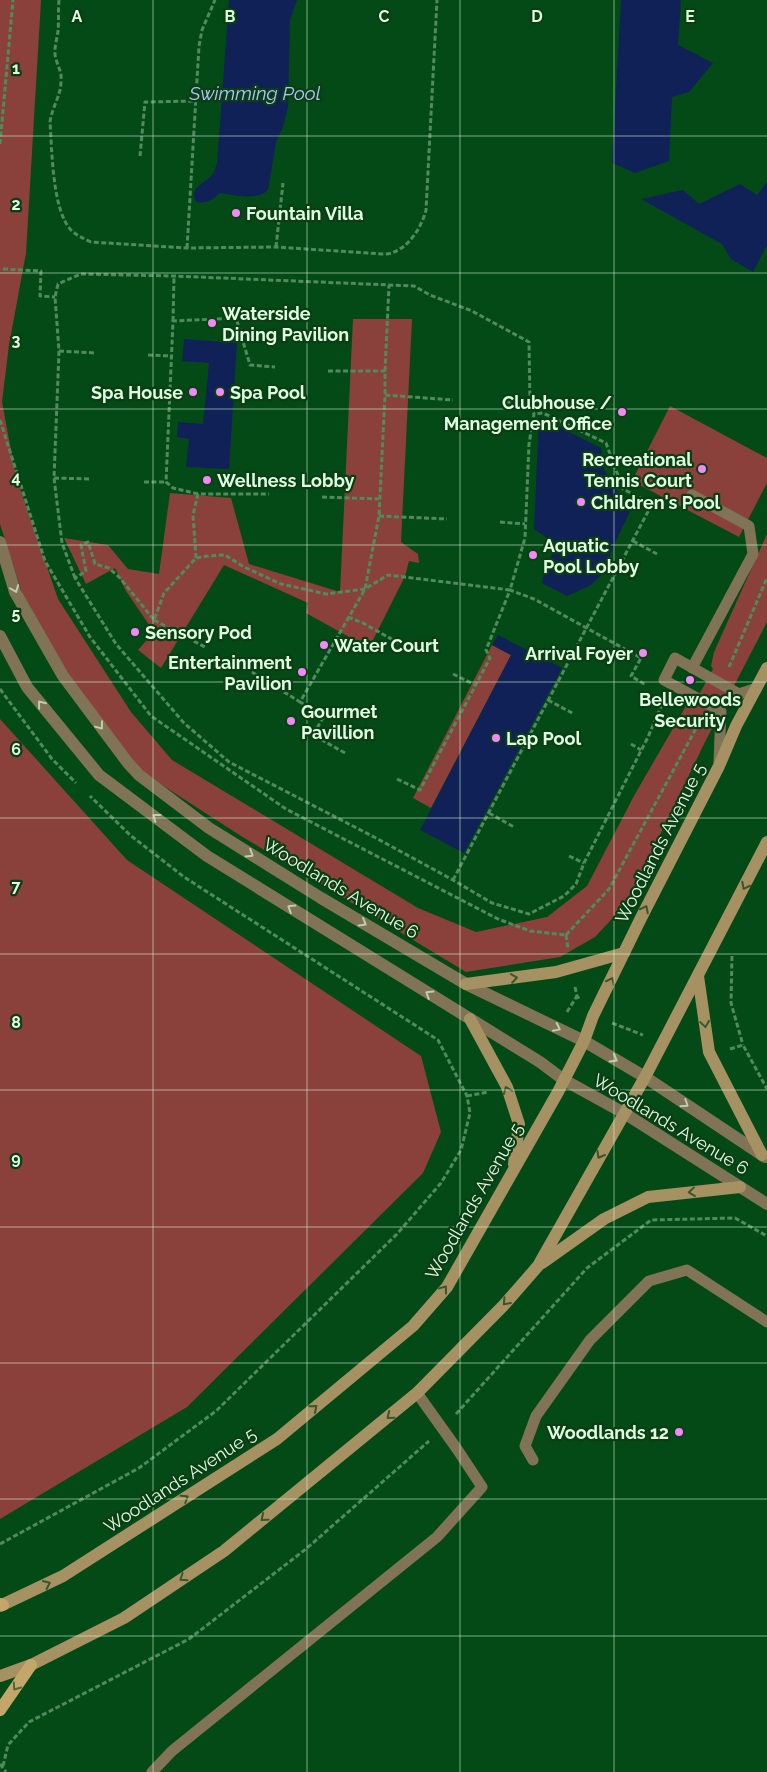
<svg xmlns="http://www.w3.org/2000/svg" width="767" height="1772" font-family="Raleway,sans-serif">
<rect width="100%" height="100%" fill="#044a16"/>
<g fill="#8a413b">
<polygon points="0,0 41,0 26,253 9,345 2,402 16,477 58,599 131,712 172,760 418,908 476,932 547,917 587,886 635,794 690,699 695,702 713,669 711,666 714,652 767,534 767,622 705,742 642,872 623,907 595,937 560,957 466,972 241,836 128,763 68,675 22,593 0,524"/>
<polygon points="353,319 412,319 401,542 418,554 419,563 409,561 405,576 369,648 306,613 308,603 224,565 161,668 138,650 154,632 126,591 115,568 86,584 64,538 108,545 128,569 159,574 170,493 231,498 249,564 340,592"/>
<polygon points="670,406 767,458 767,483 739,537 632,481"/>
<polygon points="492,645 511,655 431,808 413,798"/>
<polygon points="0,719 127,860 421,1056 441,1132 423,1173 187,1407 0,1519"/>
</g>
<g fill="#102158">
<path d="M 229,0 L 297,0 L 290,20 L 288,107 L 283,127 L 276,142 L 268,190 C 257,201 235,195 220,193 C 212,200 207,204 196,202 C 188,188 204,184 211,176 C 214,173 215,168 217,164 Z"/>
<polygon points="621,0 681,0 678,45 713,63 689,92 672,97 669,161 635,173 612,163"/>
<polygon points="767,182 767,245 753,272 731,259 722,244 641,199 683,190 699,204 740,184 757,195"/>
<polygon points="184,339 237,343 229,469 186,467 189,439 177,437 178,422 203,424 209,363 182,361"/>
<polygon points="539,417 601,448 604,469 615,489 632,507 613,547 604,572 591,585 567,596 542,583 545,568 557,545 534,529"/>
<polygon points="498,635 562,668 464,853 420,830 511,655 492,645"/>
</g>
<g fill="none" stroke-linecap="round" stroke-linejoin="round">
<g stroke="#518a5d" stroke-width="3" stroke-dasharray="5 2.5" stroke-linecap="butt">
<path d="M 59,0 C 58,10 59,21 58,31 C 57,40 53,50 56,59 C 58,67 62,72 61,81 C 61,96 52,107 50,122 C 52,149 52,210 71,230 C 77,236 83,238 91,242 L 187,248 L 276,247 L 382,254 C 386,254 391,254 394,252 C 410,246 422,226 426,210 L 437,0"/>
<polyline points="0,144 13,0"/>
<polyline points="140,156 145,102 196,101"/>
<polyline points="276,247 283,183"/>
<polyline points="187,248 199,46 202,30 215,0"/>
<polyline points="3,269 41,271 40,296 55,297"/>
<polyline points="173,321 174,276"/>
<polyline points="59,351 96,353"/>
<polyline points="148,355 171,356"/>
<polyline points="328,371 385,371 385,395"/>
<polyline points="385,371 389,285"/>
<polyline points="506,402 530,403"/>
<polyline points="0,420 45,561 90,637 151,716 286,809 498,919 530,931 566,935"/>
<polyline points="54,478 91,479"/>
<polyline points="144,482 166,482"/>
<polyline points="198,494 173,488 166,482 173,321 236,318 250,365 275,367"/>
<polyline points="322,497 379,499"/>
<polyline points="379,516 447,519"/>
<polyline points="500,522 525,524"/>
<polyline points="633,541 657,554"/>
<polyline points="196,558 193,515 198,494 269,494"/>
<polyline points="75,578 62,543 54,478 59,351 55,297 58,284 81,274 174,276 414,286 430,295 472,311 529,342 530,403 534,414 529,444 525,538 510,590 388,575 365,589 326,594 281,584 244,567 225,555 208,556 196,558 164,593 154,620 120,578 109,568 95,564 88,542 81,545 86,571 75,578 116,644 184,723 229,762 376,838 453,880 492,903 529,914 564,896 576,884 584,863 648,737 663,702"/>
<polyline points="348,617 363,623 402,645"/>
<polyline points="154,620 205,647"/>
<polyline points="729,667 767,578"/>
<polyline points="252,672 300,702"/>
<polyline points="453,674 475,685"/>
<polyline points="0,689 52,759 76,783"/>
<polyline points="548,700 574,714"/>
<polyline points="631,744 641,750"/>
<polyline points="345,753 313,735 324,716 300,702 365,589 379,516 385,395 453,400"/>
<polyline points="397,779 420,790 490,658 486,650 510,590 534,599 641,658 631,676 646,685"/>
<polyline points="489,813 514,827"/>
<polyline points="569,856 584,863"/>
<polyline points="453,880 652,504 623,489 606,443 543,413 534,414"/>
<polyline points="566,935 609,889 700,721"/>
<polyline points="566,935 568,949"/>
<polyline points="732,956 731,1003 743,1045"/>
<polyline points="575,987 577,996 580,1000"/>
<polyline points="567,1012 577,996"/>
<polyline points="612,1023 643,1035"/>
<polyline points="730,1049 743,1045 767,1089"/>
<polyline points="467,1096 488,1092"/>
<polyline points="456,1414 587,1268 651,1220 735,1218 767,1236"/>
<polyline points="0,1544 139,1468 216,1411 397,1234 441,1183 461,1150 470,1113 467,1096 438,1040 184,877 130,835 90,796"/>
<polyline points="0,1764 6,1772"/>
<polyline points="3,1766 8,1745 29,1722 189,1639 306,1549 429,1441"/>
</g>
<g stroke="#807356" stroke-width="11">
<polyline points="692,495 749,526 753,554 692,668"/>
<polyline points="719,762 721,711 664,680 675,658 739,694 757,688"/>
<polyline points="533,1460 525,1446 536,1416 590,1340 649,1281 687,1270 767,1322"/>
<polyline points="152,1772 172,1751 437,1537 482,1487 457,1449 417,1393"/>
</g>
<g stroke="#807356" stroke-width="12">
<polyline points="0,542 15,592 63,676 128,763 139,775 209,828 321,898 466,984 584,1041 645,1077 765,1157"/>
<polyline points="0,636 27,687 99,775 207,856 540,1062 564,1080 624,1113 767,1204"/>
</g>
<g stroke="#a69162" stroke-width="12">
<polyline points="698,976 709,1052 762,1155"/>
<polyline points="466,984 556,972 624,953"/>
<polyline points="470,1019 507,1087 519,1124 514,1164"/>
<polyline points="542,1263 604,1219 648,1197 740,1187"/>
<polyline points="0,1606 63,1576 277,1439 413,1326 447,1287 558,1092 584,1041 593,1016 641,918 719,766 736,726 767,668"/>
<polyline points="0,1676 31,1665 124,1618 224,1551 417,1393 503,1306 538,1266 645,1077 767,842"/>
</g>
<g stroke="#c3a76a" stroke-width="12">
<polyline points="0,1604 3,1605"/>
<polyline points="0,1710 31,1665"/>
</g>
</g>
<defs><path id="oneway-chevron" d="M-2-3.5L2.5 0L-2 3.5" fill="none" stroke-width="1.6" stroke-linecap="round" stroke-linejoin="round" transform="scale(1.25)"/></defs>
<g stroke="#bdcdaf">
<use href="#oneway-chevron" transform="translate(15 589) rotate(69)"/>
<use href="#oneway-chevron" transform="translate(41 704) rotate(-129)"/>
<use href="#oneway-chevron" transform="translate(100 726) rotate(53)"/>
<use href="#oneway-chevron" transform="translate(156 817) rotate(-143)"/>
<use href="#oneway-chevron" transform="translate(250 854) rotate(32)"/>
<use href="#oneway-chevron" transform="translate(291 908) rotate(-148)"/>
<use href="#oneway-chevron" transform="translate(363 923) rotate(31)"/>
<use href="#oneway-chevron" transform="translate(429 994) rotate(-148)"/>
<use href="#oneway-chevron" transform="translate(557 1028) rotate(26)"/>
<use href="#oneway-chevron" transform="translate(614 1059) rotate(30)"/>
<use href="#oneway-chevron" transform="translate(685 1104) rotate(34)"/>
</g>
<g stroke="#3a562c">
<use href="#oneway-chevron" transform="translate(745 886) rotate(117)"/>
<use href="#oneway-chevron" transform="translate(645 909) rotate(-63)"/>
<use href="#oneway-chevron" transform="translate(514 978) rotate(-8)"/>
<use href="#oneway-chevron" transform="translate(611 981) rotate(-63)"/>
<use href="#oneway-chevron" transform="translate(705 1024) rotate(82)"/>
<use href="#oneway-chevron" transform="translate(507 1090) rotate(-112)"/>
<use href="#oneway-chevron" transform="translate(600 1155) rotate(119)"/>
<use href="#oneway-chevron" transform="translate(692 1192) rotate(174)"/>
<use href="#oneway-chevron" transform="translate(444 1289) rotate(-53)"/>
<use href="#oneway-chevron" transform="translate(506 1302) rotate(132)"/>
<use href="#oneway-chevron" transform="translate(314 1408) rotate(-40)"/>
<use href="#oneway-chevron" transform="translate(390 1416) rotate(141)"/>
<use href="#oneway-chevron" transform="translate(185 1498) rotate(-33)"/>
<use href="#oneway-chevron" transform="translate(264 1518) rotate(141)"/>
<use href="#oneway-chevron" transform="translate(183 1578) rotate(146)"/>
<use href="#oneway-chevron" transform="translate(47 1584) rotate(-25)"/>
</g>
<use stroke="#556737" href="#oneway-chevron" transform="translate(16 1687) rotate(125)"/>
<path fill="none" stroke="#defedf" stroke-width="1" stroke-opacity="0.55" d="M 153,0 L 153,1772M 307,0 L 307,1772M 460,0 L 460,1772M 614,0 L 614,1772M 0,136 L 767,136M 0,273 L 767,273M 0,409 L 767,409M 0,545 L 767,545M 0,682 L 767,682M 0,818 L 767,818M 0,954 L 767,954M 0,1090 L 767,1090M 0,1227 L 767,1227M 0,1363 L 767,1363M 0,1499 L 767,1499M 0,1636 L 767,1636"/>
<g fill="#f18af4" stroke="#0c3d15" stroke-width="2">
<circle cx="236" cy="213" r="5"/>
<circle cx="212" cy="323" r="5"/>
<circle cx="193" cy="392" r="5"/>
<circle cx="220" cy="392" r="5"/>
<circle cx="622" cy="412" r="5"/>
<circle cx="702" cy="469" r="5"/>
<circle cx="207" cy="480" r="5"/>
<circle cx="581" cy="502" r="5"/>
<circle cx="533" cy="555" r="5"/>
<circle cx="135" cy="632" r="5"/>
<circle cx="324" cy="645" r="5"/>
<circle cx="643" cy="653" r="5"/>
<circle cx="302" cy="672" r="5"/>
<circle cx="690" cy="680" r="5"/>
<circle cx="291" cy="721" r="5"/>
<circle cx="496" cy="738" r="5"/>
<circle cx="679" cy="1432" r="5"/>
</g>
<g text-anchor="middle" dominant-baseline="central" stroke-width="4.5" stroke-linejoin="round" paint-order="stroke">
<g font-size="18" font-weight="bold" fill="#defedf" stroke="#0c3d15" text-anchor="start">
<text x="246" y="213">Fountain Villa</text>
<text x="222" y="313">Waterside<tspan x="222" dy="21">Dining Pavilion</tspan></text>
<text x="183" y="392" text-anchor="end">Spa House</text>
<text x="230" y="392">Spa Pool</text>
<text x="612" y="402" text-anchor="end">Clubhouse /<tspan x="612" dy="21">Management Office</tspan></text>
<text x="692" y="459" text-anchor="end">Recreational<tspan x="692" dy="21">Tennis Court</tspan></text>
<text x="217" y="480">Wellness Lobby</text>
<text x="591" y="502">Children's Pool</text>
<text x="543" y="545">Aquatic<tspan x="543" dy="21">Pool Lobby</tspan></text>
<text x="145" y="632">Sensory Pod</text>
<text x="334" y="645">Water Court</text>
<text x="633" y="653" text-anchor="end">Arrival Foyer</text>
<text x="292" y="662" text-anchor="end">Entertainment<tspan x="292" dy="21">Pavilion</tspan></text>
<text x="690" y="699" text-anchor="middle">Bellewoods<tspan x="690" dy="21">Security</tspan></text>
<text x="301" y="711">Gourmet<tspan x="301" dy="21">Pavillion</tspan></text>
<text x="506" y="738">Lap Pool</text>
<text x="669" y="1432" text-anchor="end">Woodlands 12</text>
</g>
<g font-size="18" fill="#defedf" stroke="#0c3d15">
<text transform="translate(660 843) rotate(-63)">Woodlands Avenue 5</text>
<text transform="translate(341 888) rotate(31)">Woodlands Avenue 6</text>
<text transform="translate(671 1124) rotate(31)">Woodlands Avenue 6</text>
<text transform="translate(474 1201) rotate(-60)">Woodlands Avenue 5</text>
<text transform="translate(180 1480) rotate(-33)">Woodlands Avenue 5</text>
</g>
<g font-size="19" font-style="italic" fill="#afc6fb" stroke="#0c3d15">
<text x="255" y="93">Swimming Pool</text>
</g>
</g>
<g font-size="16" text-anchor="middle" font-weight="bold" fill="#defedf" stroke="#0c3d15" stroke-width="4.5" stroke-linejoin="round" paint-order="stroke">
<text x="77" y="22">A</text>
<text x="230" y="22">B</text>
<text x="384" y="22">C</text>
<text x="537" y="22">D</text>
<text x="690" y="22">E</text>
<text x="16" y="74">1</text>
<text x="16" y="210">2</text>
<text x="16" y="346">3</text>
<text x="16" y="483">4</text>
<text x="16" y="619">5</text>
<text x="16" y="755">6</text>
<text x="16" y="892">7</text>
<text x="16" y="1028">8</text>
<text x="16" y="1164">9</text>
</g>
</svg>
